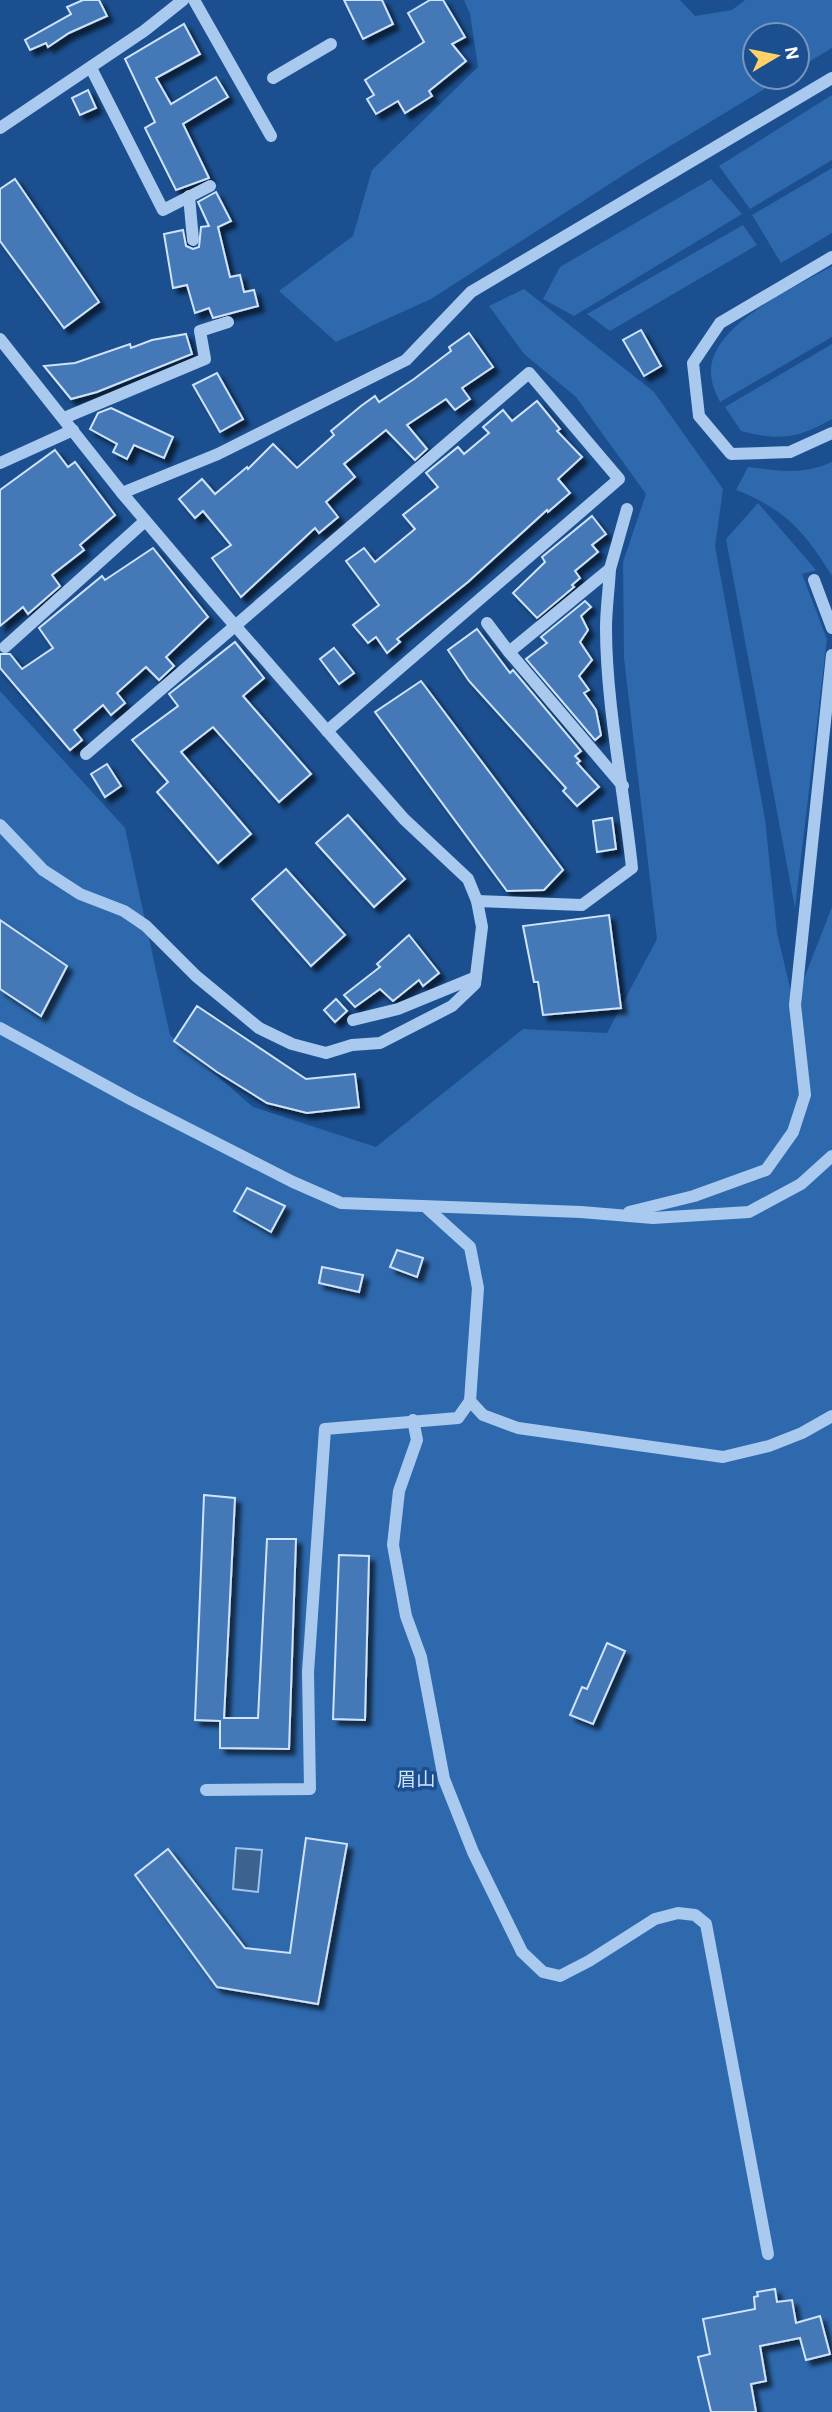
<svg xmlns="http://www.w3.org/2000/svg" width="832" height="2412" font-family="'Alegreya Sans','Noto Sans JP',sans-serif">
<defs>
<filter id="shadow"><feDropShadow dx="5.5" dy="5.5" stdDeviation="2" flood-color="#0009"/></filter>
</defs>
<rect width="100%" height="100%" fill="#1b4f8f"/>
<g fill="#2e69ad">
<polygon points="464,0 680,0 695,16 732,10 745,0 832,0 832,48 797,69 797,35 755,35 755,77 784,77 639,165 431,299 336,342 279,291 353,236 372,170 478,67 470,14"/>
<polygon points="832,95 832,160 750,209 719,166"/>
<polygon points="832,168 832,233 781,263 752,215"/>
<polygon points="711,179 742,214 574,316 543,299 560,267"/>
<polygon points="743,225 757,245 610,331 587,314"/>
<path d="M 832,266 L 832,337 L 720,402 C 717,395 713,388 712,381 C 700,328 795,288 832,266 Z"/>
<polygon points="524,289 654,392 723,489 715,546 765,819 777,933 794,1004 832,907 832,2412 0,2412 0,691 125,828 170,1035 253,1107 376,1147 523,1029 607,1033 657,939 624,658 623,562 646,494 576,397 524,354 489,306"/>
<path d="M 832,344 L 832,419 C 797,439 779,441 741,431 L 725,407 Z"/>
<path d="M 832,462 L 832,576 C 805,532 785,509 736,490 L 748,467 C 778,471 804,475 832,462 Z"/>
<polygon points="758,503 816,570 802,574 827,639 795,908 726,539"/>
</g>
<polygon fill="#3c6290" stroke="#9cc4f0" stroke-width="2" points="236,1848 262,1850 258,1892 233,1889"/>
<g fill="#4478b7" stroke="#cfe3fa" stroke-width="2" filter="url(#shadow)">
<polygon points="83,0 99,0 107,16 69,33 48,47 46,43 30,50 25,40 71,14 67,7"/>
<polygon points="344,0 382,0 393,24 363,39"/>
<polygon points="430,0 443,0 465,37 452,44 466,61 429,91 432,96 405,113 398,101 376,114 367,99 374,95 365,80 424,42 408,13"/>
<polygon points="184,24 200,54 156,78 171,104 216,77 228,97 183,124 209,178 176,190 145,128 155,122 125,59"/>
<polygon points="88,90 96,108 80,115 72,98"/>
<polygon points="15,179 99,302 64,328 0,241 0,189"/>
<polygon points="216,192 231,221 218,227 230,277 240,275 244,292 254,290 258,306 213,318 209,308 195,313 187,285 173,288 164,234 183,230 186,246 193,249 199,247 201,227 209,226 198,202"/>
<polygon points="641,330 661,366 644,376 623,340"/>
<polygon points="469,333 493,367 462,388 470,399 455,410 446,399 407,425 427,449 415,460 386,430 344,464 355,477 326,502 338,517 319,533 315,528 241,597 212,558 231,545 203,511 195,518 179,499 202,479 215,494 247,467 248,469 273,444 297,468 334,435 331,431 361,406 375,396 379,402 414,379 451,351 449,347"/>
<polygon points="186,334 192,354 97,392 71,399 44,366 75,363 130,344 131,348 152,340"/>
<polygon points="217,373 243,419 220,432 193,385"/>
<polygon points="537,401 560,429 557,431 582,457 558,479 570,493 548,512 547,510 468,582 397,639 400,642 387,653 376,637 368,643 353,625 379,605 346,561 364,548 375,562 415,529 403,515 438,487 426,473 458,447 464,454 489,433 483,427 503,410 512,421"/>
<polygon points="111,408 173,437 164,458 134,445 127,459 113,452 117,444 90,429 98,413"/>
<polygon points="55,450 68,467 75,462 115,515 80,545 84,550 52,575 60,586 28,614 23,607 0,626 0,490"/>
<polygon points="592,516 606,534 592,545 598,552 575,571 580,578 572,585 574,587 537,618 513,593 545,562 542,557"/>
<polygon points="153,548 208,617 166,657 174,666 159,680 146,667 117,693 125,703 111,715 103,705 74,730 82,740 70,750 0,668 0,654 10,654 22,669 53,648 39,628 102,576 105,580"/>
<polygon points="585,601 591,607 581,616 588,630 580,642 592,660 579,676 589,690 584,693 596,710 601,735 595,740 526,659 547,643 541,637"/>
<polygon points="477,629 510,673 513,670 581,751 575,756 580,761 577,763 599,787 577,806 563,791 566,788 469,681 448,650"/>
<polygon points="235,642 264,678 243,696 311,774 279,802 213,727 181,752 251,834 218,863 157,792 168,782 132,740 178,706 169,694"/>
<polygon points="334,648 354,673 339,684 320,659"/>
<polygon points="421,681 563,870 544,890 507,891 375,712"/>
<polygon points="107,764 121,786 105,797 91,774"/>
<polygon points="348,815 405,879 374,907 316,843"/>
<polygon points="612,818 616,849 597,852 593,821"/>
<polygon points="286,869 345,935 311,966 252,899"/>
<polygon points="609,915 621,1008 543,1015 538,982 534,982 523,926"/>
<polygon points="0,920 67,966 41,1016 0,989"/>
<polygon points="409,935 439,973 423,986 419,980 393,1001 380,989 355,1007 344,995 380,967 377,964"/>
<polygon points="336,999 347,1011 335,1022 324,1010"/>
<polygon points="197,1006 306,1079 355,1074 359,1107 307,1113 267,1103 217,1072 174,1041"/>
<polygon points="247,1188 285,1206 271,1232 234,1211"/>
<polygon points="397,1250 423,1258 417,1277 390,1267"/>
<polygon points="322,1267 363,1275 359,1292 319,1283"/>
<polygon points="204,1495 235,1498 224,1718 258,1718 267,1539 296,1539 289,1749 220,1748 220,1721 195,1720"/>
<polygon points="339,1555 369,1556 365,1720 333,1719"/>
<polygon points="607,1643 625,1651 593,1724 570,1715 582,1687 587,1689"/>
<polygon points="306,1838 347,1844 318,2004 217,1987 135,1875 168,1849 245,1948 290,1953"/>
<polygon points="775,2289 777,2302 792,2300 796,2323 820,2316 830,2354 806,2360 800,2338 760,2346 766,2381 751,2384 756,2412 711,2412 698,2357 710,2354 703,2319 755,2309 754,2297 758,2296 757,2292"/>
</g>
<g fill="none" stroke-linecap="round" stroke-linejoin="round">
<g stroke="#a9c9ee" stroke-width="12">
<polyline points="194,0 271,136"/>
<polyline points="91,68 163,210 210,186"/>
<polyline points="273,78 331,44"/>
<polyline points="0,128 144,31 183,0"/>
<polyline points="189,196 193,240"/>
<polyline points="832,257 720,323 693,363 699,416 731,454 790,452 832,433"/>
<polyline points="0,339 122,493 211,598 404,819 468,879 477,901 482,927 475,984 452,1006 380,1043 352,1045 326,1053 292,1044 259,1028 196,976 146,926 124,911 80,894 43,870 0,825"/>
<polyline points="64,418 205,359 200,331 228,322"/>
<polyline points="0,463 73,430"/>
<polyline points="122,493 218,454 406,360 471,292 832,78"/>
<polyline points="610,569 627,509"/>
<polyline points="814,580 832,628"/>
<polyline points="487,623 509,652"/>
<polyline points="5,647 145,521"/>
<polyline points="86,754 529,373 619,479 327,731"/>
<path d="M 477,901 L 582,905 L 632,868 C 624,791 606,703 606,628 C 606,609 609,589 610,569 L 509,652 L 623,786"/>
<polyline points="353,1020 398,1009 476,977"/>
<polyline points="0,1028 132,1100 293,1182 341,1203 581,1212 653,1218 749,1212 801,1184 832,1156"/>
<polyline points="629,1212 694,1196 766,1170 793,1132 805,1095 795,1005 832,655"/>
<polyline points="470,1401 483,1415 518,1428 723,1457 769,1446 802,1433 832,1416"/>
<polyline points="413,1420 417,1440 399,1491 393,1545 406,1616 421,1657 444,1779 473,1852 522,1952 543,1972 560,1976 589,1961 655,1919 678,1913 695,1915 706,1924 768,2254"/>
<polyline points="206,1790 310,1789 308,1672 325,1429 458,1418 470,1401 478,1288 470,1247 428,1209"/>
</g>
</g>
<g text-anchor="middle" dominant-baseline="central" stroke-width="7" stroke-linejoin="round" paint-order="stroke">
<g font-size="19" fill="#cfe3fa" stroke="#1b4f8f">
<text x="416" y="1780">眉山</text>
</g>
</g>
<g transform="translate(776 56) rotate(80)"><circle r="33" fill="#1b4f8f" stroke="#7695bc" stroke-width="2"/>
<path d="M0-5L12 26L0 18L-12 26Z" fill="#ffd166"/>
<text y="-10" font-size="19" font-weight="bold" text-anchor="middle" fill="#ffffff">N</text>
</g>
</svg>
